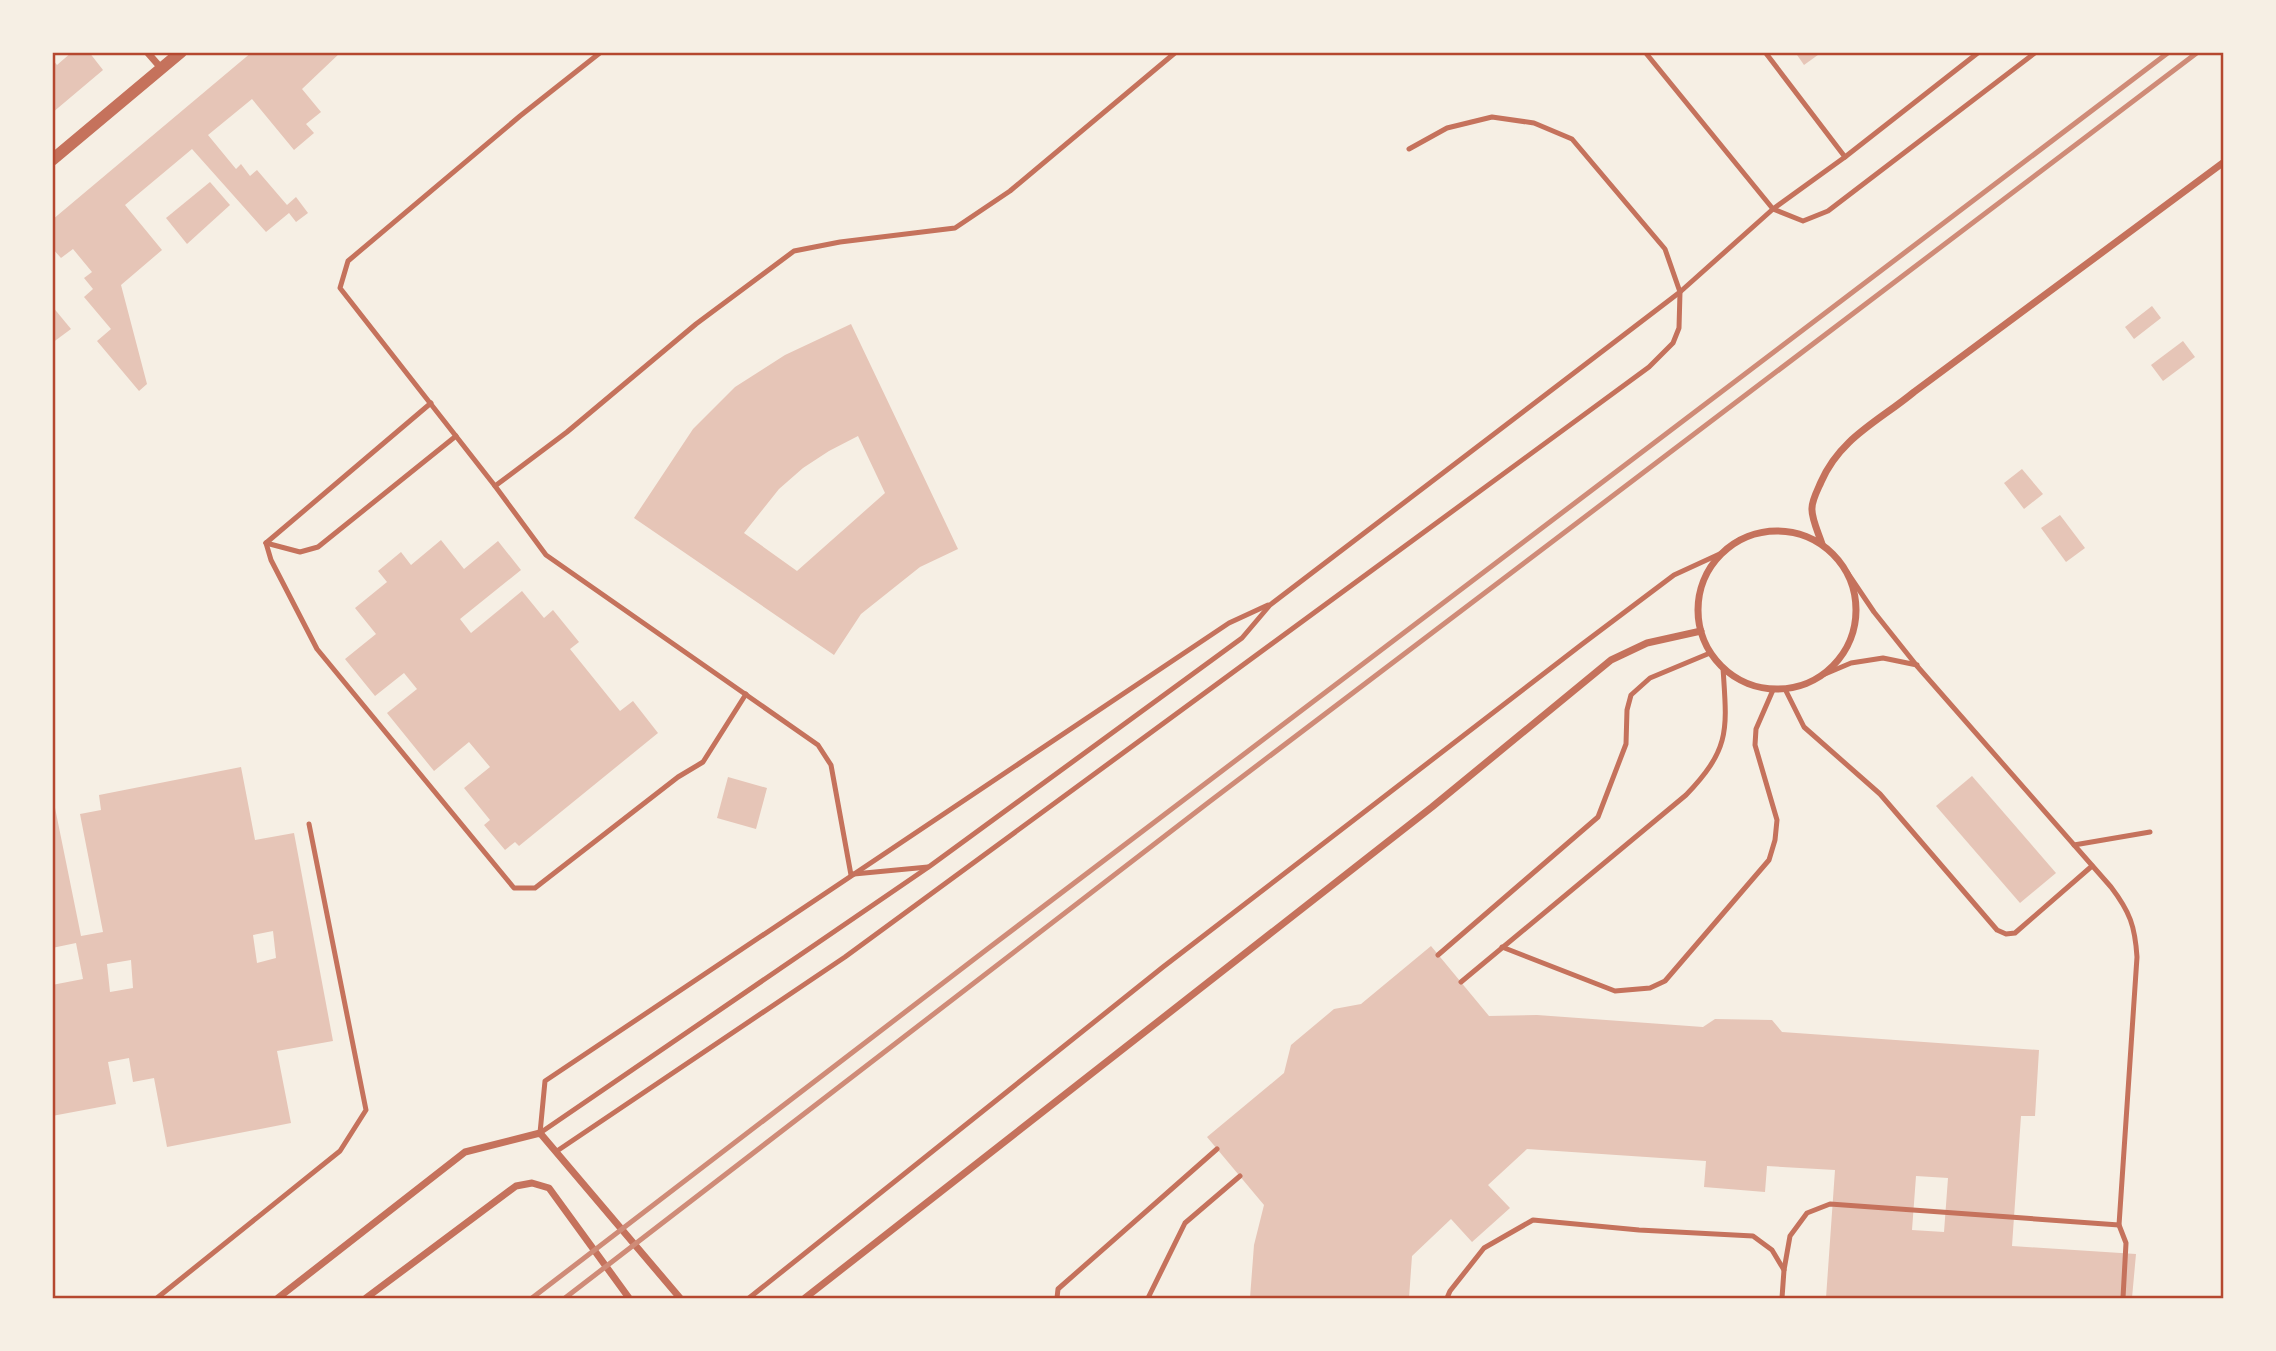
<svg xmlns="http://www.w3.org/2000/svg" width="2276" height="1351" font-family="Montserrat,sans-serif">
<rect width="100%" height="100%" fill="#f6efe4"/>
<g fill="#e6c5b7" fill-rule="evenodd">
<polygon points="72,52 89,52 103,70 52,113 52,59 57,65"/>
<polygon points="252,52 341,52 302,89 321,112 306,124 314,133 294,150 252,99 208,135 236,169 241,164 250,176 257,170 287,205 296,197 308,213 296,222 289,213 266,232 192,149 125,205 162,250 121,285 147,384 139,391 97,341 111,329 84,297 93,289 84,278 92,272 73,249 61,258 52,248 52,220"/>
<polygon points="1795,52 1822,52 1804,65"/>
<polygon points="210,182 230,205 187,244 166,218"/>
<polygon points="52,306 71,329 52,343"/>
<polygon points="2152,306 2161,318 2134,339 2125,327"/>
<path d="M 851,324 L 958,549 L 920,567 L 861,614 L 834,655 L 634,518 L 693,429 L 735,387 L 785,355 ZM 858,436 L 885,493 L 797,571 L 744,533 L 779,489 L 803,468 L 829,451 Z"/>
<polygon points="2183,341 2195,357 2163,381 2151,365"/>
<polygon points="2022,469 2043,494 2024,509 2004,483"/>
<polygon points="2060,515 2085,548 2066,562 2041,528"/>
<polygon points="441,540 464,569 498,541 521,570 460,619 471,633 522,591 544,618 553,610 579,642 570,649 620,711 633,701 658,733 519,846 515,842 505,850 484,825 490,820 464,788 490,767 469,742 434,771 387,713 417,689 404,673 375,696 345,659 376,634 355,608 387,582 378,571 401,552 411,565"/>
<path d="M 241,767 L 255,840 L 294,833 L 333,1041 L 277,1051 L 291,1123 L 167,1147 L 154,1078 L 133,1082 L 129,1058 L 108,1062 L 116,1104 L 52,1116 L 52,985 L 83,979 L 76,943 L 52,948 L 52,793 L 81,936 L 103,932 L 80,814 L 101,810 L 99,795 ZM 273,931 L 276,958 L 257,963 L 253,935 ZM 131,960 L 133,988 L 110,992 L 107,964 Z"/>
<polygon points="1972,776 2056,873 2020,903 1936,806"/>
<polygon points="728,777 767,788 756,829 717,818"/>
<path d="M 1431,946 L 1489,1016 L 1537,1015 L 1703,1027 L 1715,1019 L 1772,1020 L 1782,1032 L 2039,1050 L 2035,1116 L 2021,1116 L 2012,1246 L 2136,1254 L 2132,1298 L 1826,1298 L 1835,1170 L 1767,1166 L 1765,1192 L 1704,1187 L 1706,1161 L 1527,1149 L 1488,1185 L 1510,1208 L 1472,1242 L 1451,1219 L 1412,1256 L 1409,1298 L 1250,1298 L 1254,1245 L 1264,1205 L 1207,1137 L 1284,1073 L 1291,1045 L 1334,1009 L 1361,1004 ZM 1916,1176 L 1948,1178 L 1944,1232 L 1912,1230 Z"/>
</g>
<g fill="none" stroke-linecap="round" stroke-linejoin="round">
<g stroke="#c5725c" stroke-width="5">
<polyline points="601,52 520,116 348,261 340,288 495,486 546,555 818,745 831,765 851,875"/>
<polyline points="1645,52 1773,209 1803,221 1828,211 2036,52"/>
<polyline points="1765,52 1845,157"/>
<polyline points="495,486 567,432 696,324 794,251 840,242 955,228 1010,191 1176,52"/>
<polyline points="266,543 271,560 317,649 514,888 535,888 678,777 703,762 746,694"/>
<polyline points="266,543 300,552 318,547 456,436"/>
<polyline points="266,543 431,403"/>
<path d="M 1847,572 L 1874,612 L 1917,666 L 2111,887 C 2130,912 2135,926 2137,957 L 2119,1225 L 2126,1243 L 2123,1298"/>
<polyline points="1825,674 1851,663 1883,658 1917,665"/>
<polyline points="1785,689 1804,727 1880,794 1997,930 2006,934 2015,933 2092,866"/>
<polyline points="2074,845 2150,832"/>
<polyline points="854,874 928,867"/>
<polyline points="1502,947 1615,991 1650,988 1665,981 1769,860 1775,840 1777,820 1755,745 1756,729 1773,690"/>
<polyline points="1438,955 1598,817 1626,744 1627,710 1631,695 1650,678 1710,653"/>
<path d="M 1461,982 L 1686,795 C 1731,748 1727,730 1723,668"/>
<polyline points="540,1133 930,866 1242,638 1270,605 1680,292 1773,209 1845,157 1979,52"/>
<polyline points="540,1133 545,1081 1229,623 1268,605"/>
<polyline points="557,1151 845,957 1649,367 1673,343 1679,328 1680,292 1665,249 1572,139 1534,123 1492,117 1447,128 1409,149"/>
<polyline points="1784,1270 1790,1236 1807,1213 1830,1204 2119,1225"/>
<polyline points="157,1298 340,1151 366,1110 309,824"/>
<polyline points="749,1298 1163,967 1581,645 1674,575 1724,552"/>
<polyline points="1057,1298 1058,1289 1217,1149"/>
<polyline points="1148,1298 1185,1223 1240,1176"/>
<polyline points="1447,1298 1450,1291 1484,1248 1533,1220 1639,1230 1753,1236 1772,1250 1784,1270 1782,1298"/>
</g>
<g stroke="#c5725c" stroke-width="7">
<polyline points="147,52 161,68"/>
<circle cx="1777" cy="610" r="79"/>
<path d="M 1822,544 C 1819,534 1811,518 1812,508 C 1812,500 1818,489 1821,482 C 1840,438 1879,421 1914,392 L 2224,162"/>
<polyline points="278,1298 465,1152 540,1133 680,1298"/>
<polyline points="366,1298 516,1186 532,1183 549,1188 629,1298"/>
<polyline points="805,1298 1432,807 1611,660 1647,643 1701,631"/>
</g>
<polyline stroke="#c5725c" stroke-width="12" points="52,160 181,52"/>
<g stroke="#cf8b77" stroke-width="5">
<polyline points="532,1298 990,947 2169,52"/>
<polyline points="565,1298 1209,802 2198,52"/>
</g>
</g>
<rect width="2276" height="1351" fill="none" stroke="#f6efe4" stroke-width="108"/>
<rect x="54" y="54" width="2168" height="1243" fill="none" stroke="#b5482f" stroke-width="2.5"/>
</svg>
